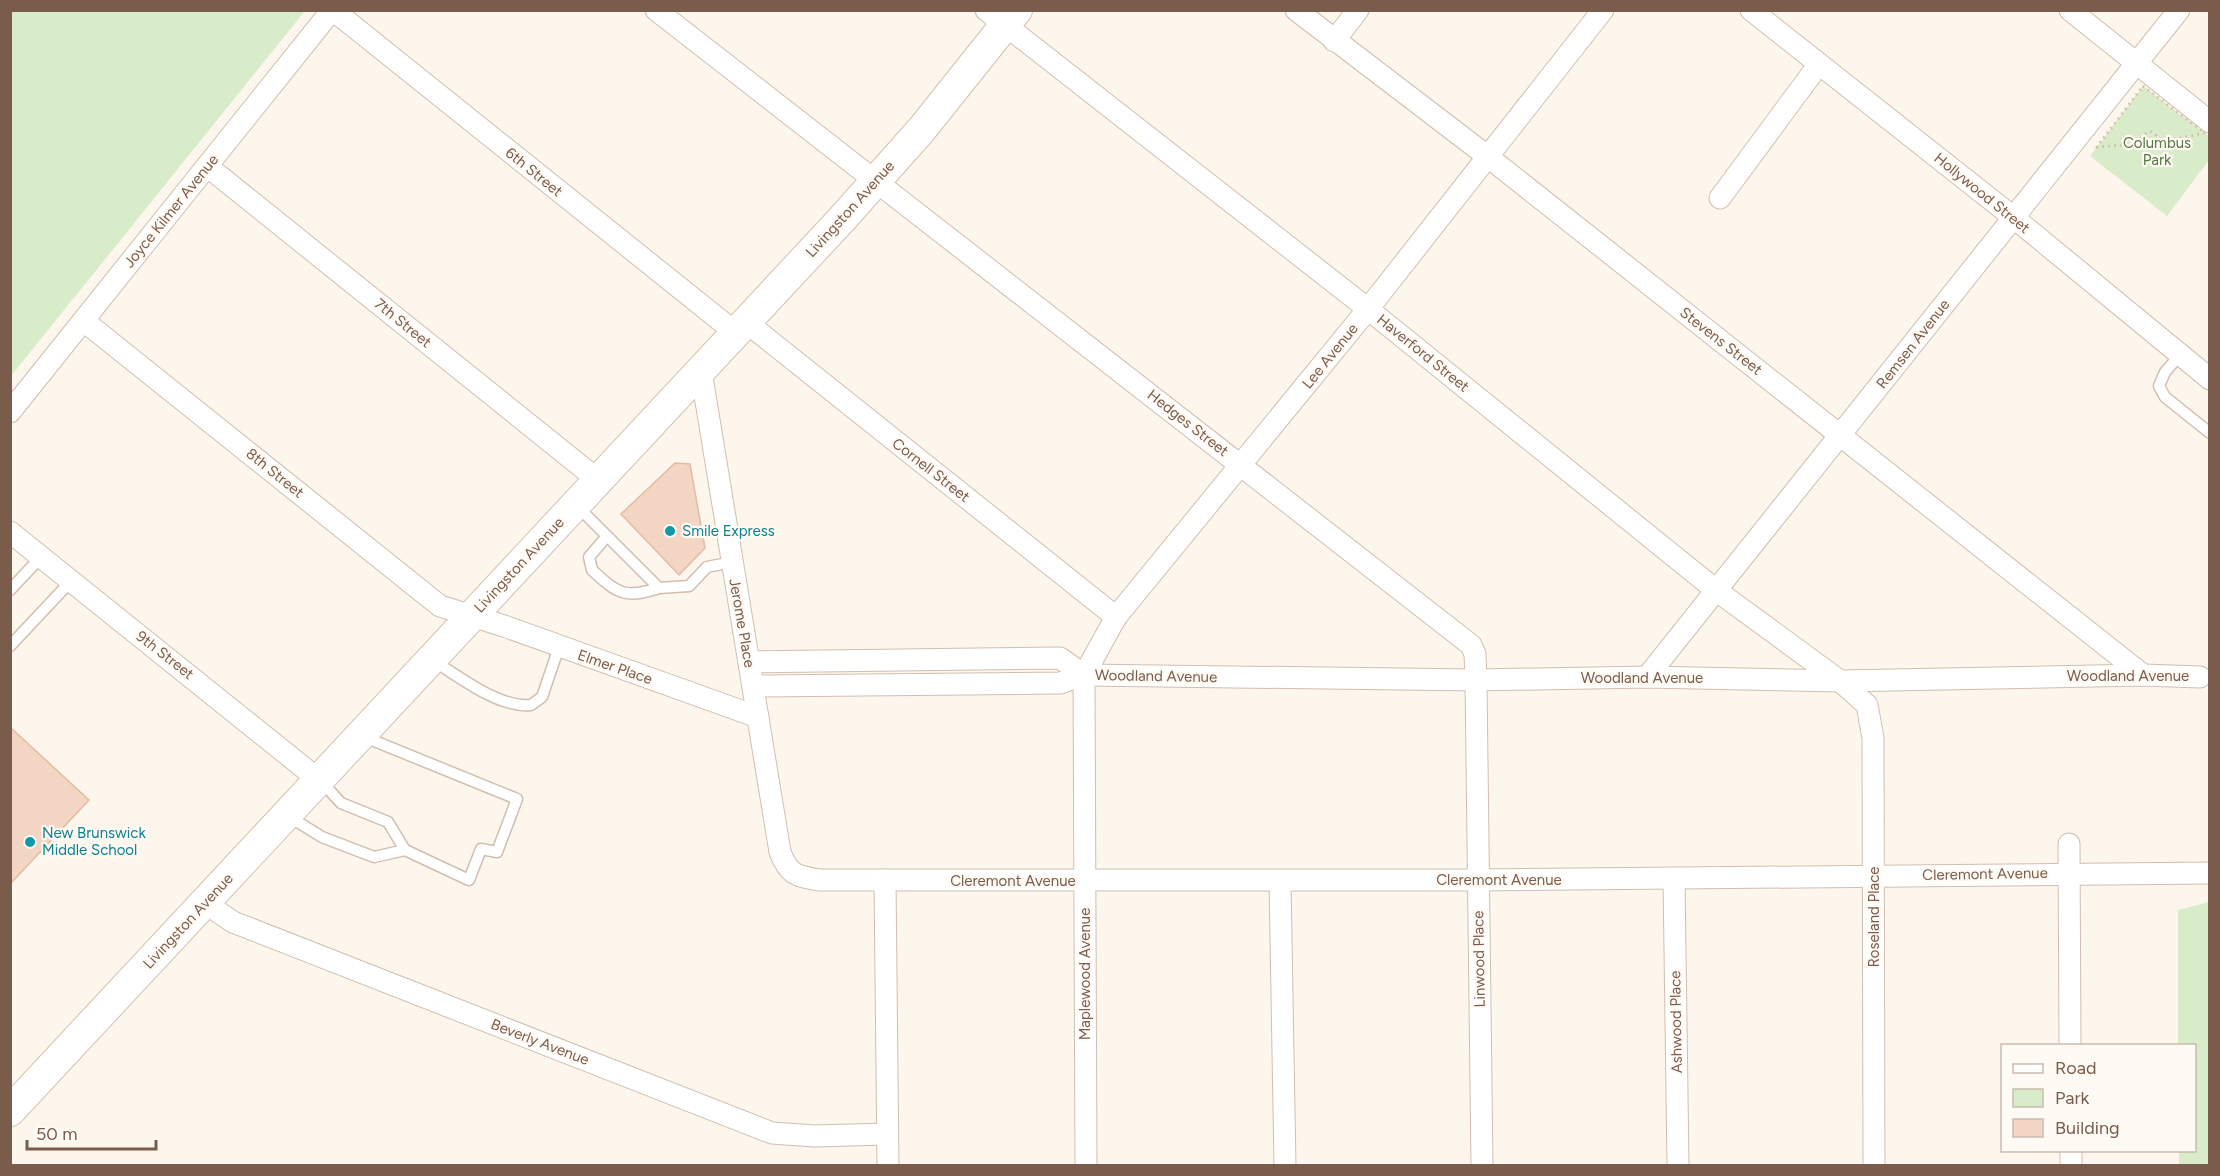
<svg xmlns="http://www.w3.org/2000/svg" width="2220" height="1176" font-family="Figtree,sans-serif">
<rect width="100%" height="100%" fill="#fdf6ec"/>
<g fill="#d8ecc9">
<polygon points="11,10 305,11 11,376 10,11"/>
<polygon points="2143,86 2209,136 2209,160 2167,216 2090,156"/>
<polygon points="2209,902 2209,1165 2179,1165 2179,1151 2194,1150 2194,1046 2178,1045 2178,910"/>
</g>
<g fill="#f3d5c3" stroke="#e6bba3" stroke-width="1.5">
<polygon points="675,463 690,464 705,548 679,575 621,514"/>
<polygon points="10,727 89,800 10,884"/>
</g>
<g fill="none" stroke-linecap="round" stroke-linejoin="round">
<g stroke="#d1beb0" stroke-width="13">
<g id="lane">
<polyline points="2180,355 2165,372 2159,386 2165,397 2210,433"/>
<polyline points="576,505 659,588 689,586 707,567 732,562"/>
<path d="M 607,536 L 589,557 L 592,570 C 618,594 625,599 659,588"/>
<polyline points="10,590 41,557"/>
<polyline points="10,646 71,581"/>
<path d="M 434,661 C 461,678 499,708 531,705 L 542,697 L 559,647"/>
<polyline points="362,736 517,799 497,852 481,849 469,880 405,850"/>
<polyline points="288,816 322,837 374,857 405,850 388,822 341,803 320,780"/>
</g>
</g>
<g stroke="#d1beb0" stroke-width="23">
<g id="street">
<polyline points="333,10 736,333"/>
<polyline points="656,10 1471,645 1475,654 1476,680 1482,1166"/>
<polyline points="986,10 1368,309 1717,591 1840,681 1867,705 1873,738 1874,1166"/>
<polyline points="1296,10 1487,156 2143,675"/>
<polyline points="1751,10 2013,217 2210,379"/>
<polyline points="2070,10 2210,122"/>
<polyline points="1334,41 1358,10"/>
<polyline points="207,166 598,480"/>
<polyline points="1720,198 1819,64"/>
<polyline points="84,321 440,606 504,626 758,717"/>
<polyline points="746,322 1116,617"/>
<path d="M 701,371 L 780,852 C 789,875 796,876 819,880 L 1478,880 L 2210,873"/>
<polyline points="10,412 332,10"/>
<polyline points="10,532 319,780"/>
<polyline points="749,662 1060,658 1084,675"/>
<polyline points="1647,677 2179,10"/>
<polyline points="753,686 1060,683 1084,675 1476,680 1647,677 1840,681 2143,675 2200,677"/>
<polyline points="2069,844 2070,1046"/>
<polyline points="1674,878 1678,1166"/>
<polyline points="885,880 888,1166"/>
<polyline points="1280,881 1285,1166"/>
<polyline points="205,903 233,922 772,1133 815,1136 887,1134"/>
<polyline points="2071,1150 2071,1166"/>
<polyline points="1086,1166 1084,675 1116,617 1368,309 1603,10"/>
</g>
</g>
<g stroke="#d6c0b0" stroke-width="32">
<polyline id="secondary" points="10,1111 842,219 922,129 1017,10"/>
</g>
<g stroke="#d9b8a5" stroke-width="3" stroke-dasharray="1.5 4.5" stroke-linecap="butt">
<polygon points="2143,86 2205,133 2162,142 2097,147"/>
<polyline points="2139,144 2143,136 2149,131 2155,134 2161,142"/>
</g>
<use href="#lane" stroke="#fff" stroke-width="10"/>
<use href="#street" stroke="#fff" stroke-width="21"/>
<use href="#secondary" stroke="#fff" stroke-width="30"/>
</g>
<g fill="#0f9aa8" stroke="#fffaf3" stroke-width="2">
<circle cx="670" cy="531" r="6"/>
<circle cx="30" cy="842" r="6"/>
</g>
<g text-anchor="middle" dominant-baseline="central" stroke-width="4.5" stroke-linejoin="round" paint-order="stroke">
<g font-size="15" fill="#537a41" stroke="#fffaf3">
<text x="2157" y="143">Columbus<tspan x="2157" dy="17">Park</tspan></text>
</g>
<g font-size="15" fill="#7a5c4d" stroke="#fffaf3">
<text transform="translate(534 172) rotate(39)">6th Street</text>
<text transform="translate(1982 193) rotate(39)">Hollywood Street</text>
<text transform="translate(850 209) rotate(-48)">Livingston Avenue</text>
<text transform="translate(171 211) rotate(-51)">Joyce Kilmer Avenue</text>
<text transform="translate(403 323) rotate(39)">7th Street</text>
<text transform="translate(1721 341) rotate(38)">Stevens Street</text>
<text transform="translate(1913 344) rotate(-52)">Remsen Avenue</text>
<text transform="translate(1423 353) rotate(39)">Haverford Street</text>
<text transform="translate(1330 356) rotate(-51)">Lee Avenue</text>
<text transform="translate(1188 423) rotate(38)">Hedges Street</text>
<text transform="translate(931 470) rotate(38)">Cornell Street</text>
<text transform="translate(275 473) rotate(39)">8th Street</text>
<text transform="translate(519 565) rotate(-47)">Livingston Avenue</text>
<text transform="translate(742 623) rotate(80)">Jerome Place</text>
<text transform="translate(165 655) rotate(38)">9th Street</text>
<text transform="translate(615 667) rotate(19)">Elmer Place</text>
<text transform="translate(1156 676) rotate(1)">Woodland Avenue</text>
<text x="2128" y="676">Woodland Avenue</text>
<text x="1642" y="678">Woodland Avenue</text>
<text transform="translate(1985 874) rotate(-1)">Cleremont Avenue</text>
<text x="1499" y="880">Cleremont Avenue</text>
<text x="1013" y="881">Cleremont Avenue</text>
<text transform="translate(1874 917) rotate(-90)">Roseland Place</text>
<text transform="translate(188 921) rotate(-47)">Livingston Avenue</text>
<text transform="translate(1479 959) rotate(-91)">Linwood Place</text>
<text transform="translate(1085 974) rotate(-90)">Maplewood Avenue</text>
<text transform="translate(1676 1022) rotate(-91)">Ashwood Place</text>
<text transform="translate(540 1042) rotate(21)">Beverly Avenue</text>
</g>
<g font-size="15" fill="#0d838f" stroke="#fffaf3" text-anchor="start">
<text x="682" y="531">Smile Express</text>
<text x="42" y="833">New Brunswick<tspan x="42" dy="17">Middle School</tspan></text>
</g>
</g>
<rect width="2220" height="1176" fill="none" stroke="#7a5c4d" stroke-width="24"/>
<rect x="2001" y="1044" width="195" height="108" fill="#fffaf3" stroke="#cabbb1" stroke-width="1.5"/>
<rect x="2013" y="1064" width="30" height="9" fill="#ffffff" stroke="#cabbb1" stroke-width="1.5"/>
<text x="2055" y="1074" font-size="18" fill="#7a5c4d">Road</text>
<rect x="2013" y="1089" width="30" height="18" fill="#d8ecc9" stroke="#cabbb1" stroke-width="1.5"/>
<text x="2055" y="1104" font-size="18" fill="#7a5c4d">Park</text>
<rect x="2013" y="1119" width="30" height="18" fill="#f3d5c3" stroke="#cabbb1" stroke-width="1.5"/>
<text x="2055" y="1134" font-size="18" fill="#7a5c4d">Building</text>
<path d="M27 1140v9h129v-9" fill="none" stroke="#7a5c4d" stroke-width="3"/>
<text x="36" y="1140" font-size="18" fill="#7a5c4d" stroke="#fffaf3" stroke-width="4.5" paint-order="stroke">50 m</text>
</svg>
